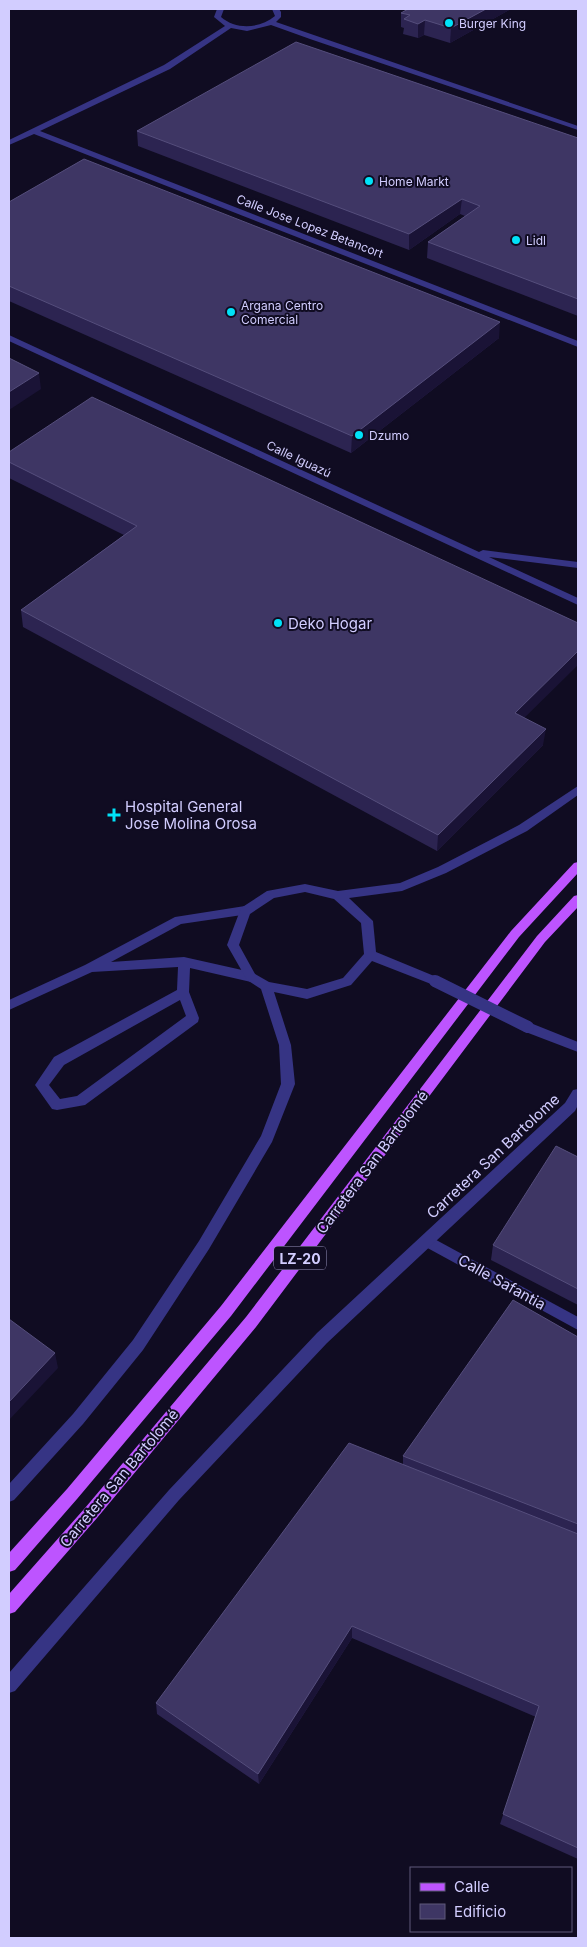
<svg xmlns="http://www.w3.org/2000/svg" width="587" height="1947" font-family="Inter,sans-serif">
<rect width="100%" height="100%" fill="#100c22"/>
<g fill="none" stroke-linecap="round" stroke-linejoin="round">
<path fill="#363484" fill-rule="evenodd" d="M 245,906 L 251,911 L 249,914 L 181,924 L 111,962 L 184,957 L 251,972 L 255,974 L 257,977 L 255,980 L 251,982 L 190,968 L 189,992 L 199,1018 L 198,1022 L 85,1105 L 57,1110 L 52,1109 L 35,1085 L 54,1057 L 177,990 L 178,967 L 92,972 L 9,1010 L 9,1000 L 85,965 L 175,917 ZM 180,1000 L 186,1016 L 77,1096 L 60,1099 L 49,1085 L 64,1065 Z"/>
<g fill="#363484" fill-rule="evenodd">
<path d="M 217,9 L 224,9 L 221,17 C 236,30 259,29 275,16 L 272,9 L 279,9 L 281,12 L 281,17 L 276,22 L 578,126 L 578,130 L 310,39 L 271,25 L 247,31 L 231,28 L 170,69 L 40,131 L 578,341 L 578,347 L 34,134 L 9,145 L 9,140 L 164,65 L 225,26 L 214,17 Z"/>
<polygon points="427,1235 578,1317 578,1330 422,1245 420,1241 422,1237"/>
</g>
<g fill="#363484" fill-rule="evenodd">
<polygon points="9,335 479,552 483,550 578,562 578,568 489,557 578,598 578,605 9,341"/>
<path d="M 578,786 L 578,795 L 527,831 L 446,873 L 402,891 L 349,898 L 373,921 L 376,952 L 439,978 L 441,981 L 439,984 L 431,984 L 372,961 L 351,985 L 307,999 L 274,992 L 291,1045 L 295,1084 L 272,1142 L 209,1249 L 143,1350 L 83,1424 L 14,1500 L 9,1502 L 9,1484 L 73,1414 L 133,1340 L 199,1241 L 261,1136 L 281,1084 L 279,1045 L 261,989 L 247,980 L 227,945 L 241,908 L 267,891 L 305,884 L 338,891 L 400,883 L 438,867 L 519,825 ZM 305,892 L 334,899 L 361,923 L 364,954 L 343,978 L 307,989 L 269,982 L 255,974 L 239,945 L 250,914 L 274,898 Z"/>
<polygon points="528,1022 578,1042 578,1052 523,1031 522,1027 523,1023"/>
<polygon points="578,1089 578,1105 575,1111 327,1343 179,1500 15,1691 9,1693 9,1673 169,1490 317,1333 565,1103 573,1090"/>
</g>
<g fill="#bd54ff" fill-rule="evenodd">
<polygon points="578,862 578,873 519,937 231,1316 77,1499 15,1570 9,1572 9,1553 67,1489 221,1306 511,931 574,863"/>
<polygon points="578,895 578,907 545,942 256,1327 97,1518 15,1612 9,1614 9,1594 85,1508 246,1317 537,936 574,896"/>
</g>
<polyline stroke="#363484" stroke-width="12" points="435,981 528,1027"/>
</g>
<g fill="#2c2451">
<polygon points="511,9 450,43 424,35 418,38 403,34 404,28 401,27 401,13"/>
<polygon points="137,131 578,138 578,316 427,258 428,242 465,216 460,214 409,250 138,146"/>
<polygon points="9,202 499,338 351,453 9,301"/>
<polygon points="9,452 524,718 543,745 437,851 23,627 21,610 124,535 9,478"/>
<polygon points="578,1157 578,1305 491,1260 493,1245"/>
<polygon points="578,1337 578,1859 500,1824 536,1717 352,1638 259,1784 157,1714 156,1703 403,1464 403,1456"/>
</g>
<g fill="#1a1336">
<polygon points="486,9 511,9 450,43 451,28"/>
<polygon points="425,20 424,35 418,38 418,24"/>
<polygon points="462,199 460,214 409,250 409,234"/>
<polygon points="500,322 499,338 351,453 352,436"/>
<polygon points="39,373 41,389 9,410 9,392"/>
<polygon points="578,651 578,665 512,730 515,713"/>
<polygon points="546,729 543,745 437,851 438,835"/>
<polygon points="55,1353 58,1368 9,1420 9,1402"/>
<polygon points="352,1626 352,1638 259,1784 258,1774"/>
</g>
<g fill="#3e3664" stroke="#554e7c">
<polygon points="408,9 486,9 451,28 425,20 418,24 404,19 410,15 401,13"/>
<polygon points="296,42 578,138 578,299 428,242 480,206 462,199 409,234 137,131"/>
<polygon points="84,159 500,322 352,436 9,286 9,202"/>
<polygon points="9,358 39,373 9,392"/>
<polygon points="92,397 578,623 578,651 515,713 546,729 438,835 21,610 137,526 9,462 9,452"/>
<polygon points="556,1146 578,1157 578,1289 493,1245"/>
<polygon points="513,1300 578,1337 578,1524 403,1456"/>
<polygon points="9,1319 55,1353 9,1402"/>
<polygon points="349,1443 578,1534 578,1848 503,1814 539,1706 352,1626 258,1774 156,1703"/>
</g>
<g fill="#00e2f8" stroke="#100c22" stroke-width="2">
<circle cx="449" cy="23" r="5"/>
<circle cx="369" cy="181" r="5"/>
<circle cx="516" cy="240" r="5"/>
<circle cx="231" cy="312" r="5"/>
<circle cx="359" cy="435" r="5"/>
<circle cx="278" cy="623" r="5"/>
<path d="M111.5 807.5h5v5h5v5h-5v5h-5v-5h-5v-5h5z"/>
</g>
<g text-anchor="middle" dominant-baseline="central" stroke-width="4" stroke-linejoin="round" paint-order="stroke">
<g font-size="12" fill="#d2cdff" stroke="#100c22" text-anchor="start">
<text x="459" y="23">Burger King</text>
<text x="379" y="181">Home Markt</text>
<text x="526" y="240">Lidl</text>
<text x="241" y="305">Argana Centro<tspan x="241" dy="14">Comercial</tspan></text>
<text x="369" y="435">Dzumo</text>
</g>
<g font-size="12" fill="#d2cdff" stroke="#100c22">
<text transform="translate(310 226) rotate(21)">Calle Jose Lopez Betancort</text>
<text transform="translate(299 459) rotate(25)">Calle Iguazú</text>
</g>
<rect fill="#100c22" stroke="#9893bd" stroke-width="1" x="274" y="1246.5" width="52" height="23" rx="4"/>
<g font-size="14" font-weight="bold" fill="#d2cdff">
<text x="300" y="1258">LZ-20</text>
</g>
<g font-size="15" fill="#d2cdff" stroke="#100c22" text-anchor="start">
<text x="288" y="623">Deko Hogar</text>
<text x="125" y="806">Hospital General<tspan x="125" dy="17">Jose Molina Orosa</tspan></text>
</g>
<g font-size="15" fill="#d2cdff" stroke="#100c22">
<text transform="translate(493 1156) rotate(-43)">Carretera San Bartolome</text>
<text transform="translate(372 1162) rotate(-53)">Carretera San Bartolomé</text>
<text transform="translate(502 1282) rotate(29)">Calle Safantia</text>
<text transform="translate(119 1478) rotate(-50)">Carretera San Bartolomé</text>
</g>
</g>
<rect width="587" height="1947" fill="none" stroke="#d2cdff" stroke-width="20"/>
<rect x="410" y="1867" width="162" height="65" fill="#100c22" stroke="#5e597a"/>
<rect x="420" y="1883" width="25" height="8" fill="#bd54ff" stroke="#5e597a"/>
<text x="454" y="1892" font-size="15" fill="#d2cdff">Calle</text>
<rect x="420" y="1904" width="25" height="15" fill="#3e3664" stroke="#5e597a"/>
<text x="454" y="1917" font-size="15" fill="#d2cdff">Edificio</text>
</svg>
